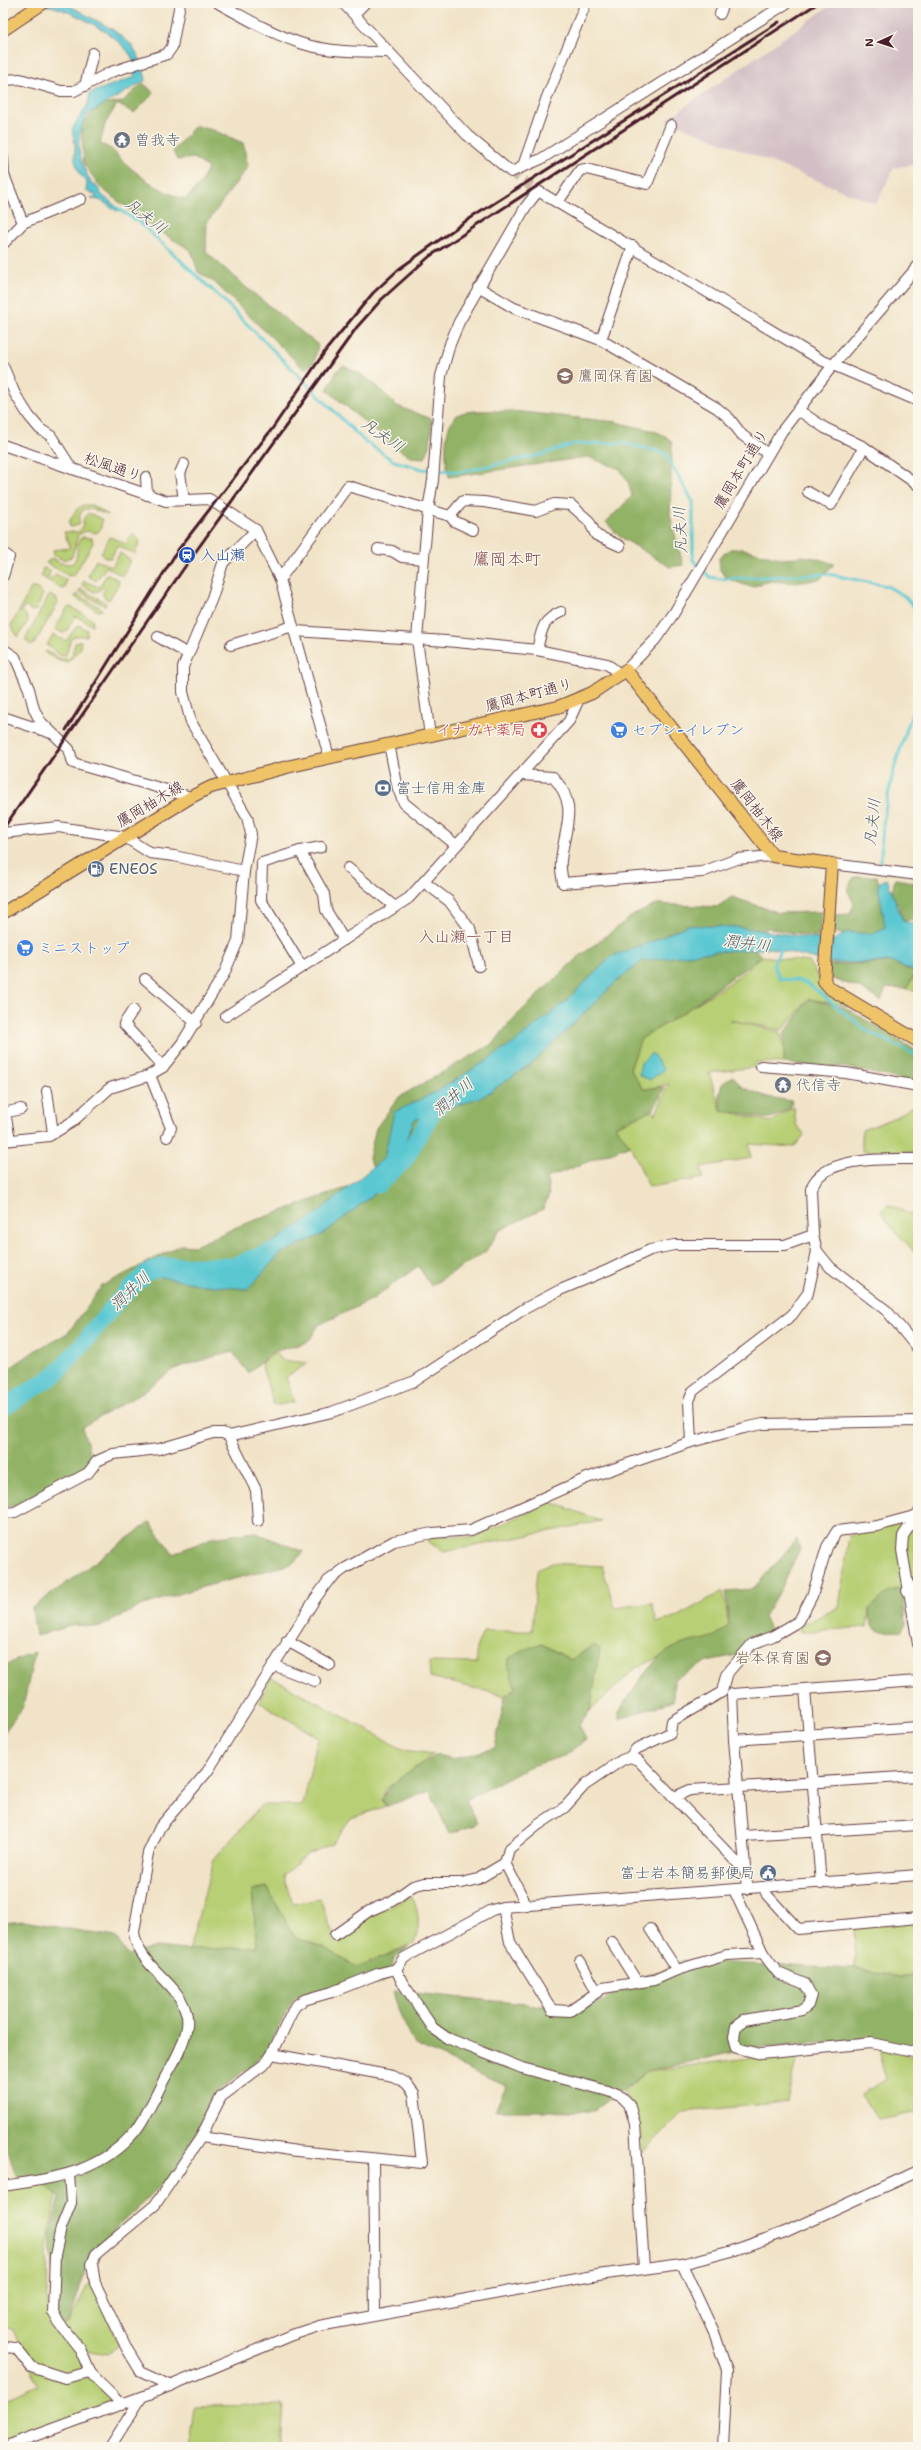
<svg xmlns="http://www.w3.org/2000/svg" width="921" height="2450" font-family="'Shantell Sans','Klee One',sans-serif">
<rect width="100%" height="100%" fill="#fbf7ec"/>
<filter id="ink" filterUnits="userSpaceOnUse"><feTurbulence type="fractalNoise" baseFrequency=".025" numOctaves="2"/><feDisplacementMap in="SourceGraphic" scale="8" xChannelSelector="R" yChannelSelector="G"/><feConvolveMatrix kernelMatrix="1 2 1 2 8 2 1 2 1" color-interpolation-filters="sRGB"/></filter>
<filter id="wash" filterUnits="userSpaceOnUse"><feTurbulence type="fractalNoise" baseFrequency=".012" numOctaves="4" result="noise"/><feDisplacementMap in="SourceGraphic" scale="16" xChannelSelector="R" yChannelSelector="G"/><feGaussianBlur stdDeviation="0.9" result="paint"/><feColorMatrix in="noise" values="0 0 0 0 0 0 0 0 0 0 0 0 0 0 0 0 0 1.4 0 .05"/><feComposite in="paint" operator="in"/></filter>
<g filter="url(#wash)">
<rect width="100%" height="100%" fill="#f1e3c7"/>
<polygon fill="#d2bec4" points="834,3 918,3 918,164 894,168 876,204 666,120"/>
<g fill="#b8cf74" stroke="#817750">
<polygon points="84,505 92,505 108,515 92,509 84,509 80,514 79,525 70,527 69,522 77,509"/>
<polygon points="88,513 102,519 101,528 97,533 86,531 78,535 72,557 63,560 54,555 53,550 70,548 64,532 78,532 82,528 84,518"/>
<polygon points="133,533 140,540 135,554 117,546 111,558 105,558 101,553 110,537 126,544"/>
<path d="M 82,537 L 92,538 L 93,543 L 74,575 L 69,576 L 46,563 L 52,558 L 60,563 L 72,564 C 81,555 74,543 82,537 Z"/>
<polygon points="120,553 130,560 123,576 106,567 96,581 88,576 96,560 112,567"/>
<polygon points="43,568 51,571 48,577 52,579 56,574 66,580 65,588 62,589 41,576"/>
<polygon points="107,574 118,580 119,583 109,600 105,598 102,593 105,590 102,587 99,591 94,592 82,585 84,581 99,587"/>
<polygon points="31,588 36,588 43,594 36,610 31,611 25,606 21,611 26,615 28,621 18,637 11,626"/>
<polygon points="81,589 106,603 105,606 78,591"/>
<polygon points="76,594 101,608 103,610 98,611 75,597"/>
<polygon points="49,595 57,599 58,603 34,644 31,645 25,640"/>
<polygon points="71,607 93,620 92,625 75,616 66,632 63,633 55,629 67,608"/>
<polygon points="78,625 87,630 87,636 76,636 71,639 66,655 61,656 47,645 53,635 66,641"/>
<polygon points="81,641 80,649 68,662 59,661 45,653 46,651 61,659 68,659 72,655 75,643"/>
<polygon points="762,956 809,962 821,983 849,1006 809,999 782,1030 730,1020 780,1032 784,1047 784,1063 756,1062 755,1067 709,1073 721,1110 771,1122 794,1107 796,1124 804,1135 794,1147 749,1144 751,1158 701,1167 703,1178 649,1187 630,1145 615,1126 653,1110 655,1115 669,1084 643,1090 630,1069 641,1039 734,980"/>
<polygon points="916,973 918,973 918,991 906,989"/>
<polygon points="918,1103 918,1152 862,1151 862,1130 896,1117"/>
<polygon points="887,1204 918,1217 918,1256 886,1221 881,1211"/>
<polygon points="276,1352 282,1360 308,1363 286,1377 294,1402 274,1406 261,1363"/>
<polygon points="551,1502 601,1521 444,1552 427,1541 435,1535 472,1538"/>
<polygon points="918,1517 918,1600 915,1600 909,1590 869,1609 867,1627 800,1632 799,1626 839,1607 849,1536"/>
<polygon points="550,1563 602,1566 615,1608 652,1603 657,1623 678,1616 723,1591 729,1625 715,1637 692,1643 637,1667 590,1711 600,1649 592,1646 571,1660 540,1643 508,1668 516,1689 505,1696 430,1677 429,1662 477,1663 477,1645 484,1631 532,1631 537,1570"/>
<path d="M 271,1677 L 404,1750 L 434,1754 L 386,1789 L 382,1800 L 387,1806 L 351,1818 L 332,1844 L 308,1854 L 283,1875 L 293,1904 L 320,1899 L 336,1942 L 368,1916 L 412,1896 C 419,1912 421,1926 414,1943 L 357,1967 L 320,1946 L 295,1938 L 267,1887 L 252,1890 L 257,1947 L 189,1950 L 214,1859 L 261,1805 L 303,1805 L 318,1737 L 259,1702 Z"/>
<polygon points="918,1921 918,1974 900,1977 855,1969 854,1927"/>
<polygon points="879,2049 918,2058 918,2115 914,2112 877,2119 861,2094 887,2079"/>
<polygon points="797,2055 787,2102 683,2112 643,2152 638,2117 624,2090 647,2071 765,2056"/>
<polygon points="39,2180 57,2194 47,2247 48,2306 61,2326 69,2323 90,2280 120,2344 108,2354 80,2349 90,2367 121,2405 3,2447 3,2400 38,2385 14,2330 3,2327 3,2190"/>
<polygon points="283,2405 280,2447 190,2447 195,2406"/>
</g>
<g fill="#92b266" stroke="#6e6848">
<path d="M 143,83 L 154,93 L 134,113 L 117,104 L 105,124 L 100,144 C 117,150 114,154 126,164 C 143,179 164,194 186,199 L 200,184 L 208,168 L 194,158 L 177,160 L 173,151 L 195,126 L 213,130 L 243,143 L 248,166 L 207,223 L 206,252 L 248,289 L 318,345 L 314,363 L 304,369 L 214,282 L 198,272 L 191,250 L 155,229 L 101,188 L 84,164 L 81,126 L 99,105 L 122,102 Z"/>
<polygon points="343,366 361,374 377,386 397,406 432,419 430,446 425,458 410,457 387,441 327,390 337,371"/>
<path d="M 512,411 L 616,422 C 633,428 661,428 672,442 L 670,515 L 683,565 L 670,567 L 619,536 L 606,522 L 632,496 L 628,482 L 620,469 L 588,457 L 449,477 C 445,462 441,419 462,413 C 477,409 496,412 512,411 Z"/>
<polygon points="730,549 743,549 784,559 801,556 815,558 834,564 820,579 797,583 770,581 751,587 728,579 720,570 719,558"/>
<polygon points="877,876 885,912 885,927 874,934 835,933 835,915 850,914 854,904 847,889 854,877"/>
<polygon points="895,879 913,882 918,886 918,918 903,921 899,905 891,897"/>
<polygon points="732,897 779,913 822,912 818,937 767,928 749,945 762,956 687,1010 641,1039 630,1069 643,1089 665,1087 653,1110 615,1126 630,1145 547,1178 549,1195 543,1209 500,1230 485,1252 431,1286 418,1266 373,1299 319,1325 308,1342 273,1352 248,1373 232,1351 174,1369 143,1392 82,1427 94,1465 16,1506 3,1506 3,1373 36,1350 68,1333 102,1286 181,1245 195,1246 239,1226 377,1177 369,1158 376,1128 399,1097 494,1043 510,1022 576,959 632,916 657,904 717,907"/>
<polygon points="892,962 916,973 906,989 886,988 881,1001 858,987 830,978 829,965"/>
<polygon points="809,999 846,1008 918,1052 918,1083 840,1066 829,1068 784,1063 784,1034"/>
<path d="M 733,1076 L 742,1087 L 767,1097 L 792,1101 L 790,1108 C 768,1121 770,1120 746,1114 C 738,1112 729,1113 721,1110 L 719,1096 L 722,1084 Z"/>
<polygon points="150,1522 173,1554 211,1538 254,1532 304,1552 292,1564 195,1589 141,1606 100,1627 74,1625 36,1636 32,1608"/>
<path d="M 797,1539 L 800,1549 L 780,1591 L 764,1616 L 771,1632 L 751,1652 L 707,1661 L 674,1679 L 673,1701 L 619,1719 L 619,1712 C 636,1688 650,1657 678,1646 C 700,1637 710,1644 729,1625 L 726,1591 L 753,1589 Z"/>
<path d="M 903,1588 L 906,1624 L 902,1631 C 882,1632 869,1635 869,1609 L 889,1591 Z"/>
<path d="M 540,1643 L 571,1660 L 594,1645 L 600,1649 L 590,1711 L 579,1724 L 586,1740 L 566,1755 L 526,1768 L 466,1800 L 477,1824 L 449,1834 L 430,1791 L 387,1806 L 382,1800 C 391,1778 418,1767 437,1755 L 453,1759 L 495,1748 L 505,1696 L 516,1688 L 508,1668 L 509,1658 Z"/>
<polygon points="35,1652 23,1707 3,1734 3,1666"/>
<polygon points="267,1887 295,1938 323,1947 356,1967 410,1946 394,1959 389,1978 383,1982 294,1997 266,2052 216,2094 192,2143 171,2176 91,2252 69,2323 59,2323 50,2235 60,2197 39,2180 16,2176 3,2135 3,1923 24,1921 115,1937 128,1955 156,1947 186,1950 257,1947 252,1890"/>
<polygon points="684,1961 855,1969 900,1977 918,1974 918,2051 878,2039 758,2047 647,2071 594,2111 495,2111 506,2086 415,2045 399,2013 393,1991 556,2007 604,2001 623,1985"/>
</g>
<g fill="#5ac7d1" stroke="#52737e">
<path d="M 33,3 L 68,5 L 112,29 L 132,45 L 141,61 L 146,80 L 88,114 C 72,137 79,163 93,185 L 96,185 L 102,195 L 118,208 L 117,211 L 102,201 L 91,198 L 96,197 L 96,195 L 86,191 L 87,182 L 80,174 L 75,161 L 75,144 L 72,129 L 88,104 L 90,93 L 134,77 C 145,48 85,18 63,10 C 54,6 43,5 33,3 Z"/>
<polygon points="887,879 903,921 918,925 918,973 892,962 833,963 771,948 702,953 643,961 616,982 535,1061 484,1096 414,1120 391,1181 323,1234 280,1254 248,1289 203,1285 160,1277 179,1258 236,1270 270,1244 316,1214 384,1158 394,1112 438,1091 514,1043 565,1002 612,956 653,941 687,925 737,927 833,941 847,932 871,934 885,927 878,883"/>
<polygon points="652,1053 664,1070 650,1080 639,1075 641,1063"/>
</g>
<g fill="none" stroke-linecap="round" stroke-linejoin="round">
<g stroke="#5ac7d1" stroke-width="3">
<polyline points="115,207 139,222 223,300 363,440 394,461 422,469 460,472 540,455 574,444 623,443 665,453 693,502 693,560 710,577 720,579 828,574 887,586 904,596 918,611"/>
<path d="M 881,868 C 879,808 898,752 918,697"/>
<polyline points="781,948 773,965 780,979 797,980 810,985 867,1031 918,1056"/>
</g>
<g stroke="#5ac7d1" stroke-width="17">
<polyline points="378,1185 404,1161 434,1110 448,1097"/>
<polyline points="3,1408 56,1374 86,1340 116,1303 146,1273 163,1266 232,1266 269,1252"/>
</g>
</g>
</g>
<g filter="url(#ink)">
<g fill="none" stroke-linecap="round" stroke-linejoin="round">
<polyline stroke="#d0bca8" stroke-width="10" stroke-dasharray="10 5" stroke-linecap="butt" points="511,172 538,191"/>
<g stroke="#633c42" stroke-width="12">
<g id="minor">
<path d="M 218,3 C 245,18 271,33 300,43 C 328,52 359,52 388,52"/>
<polyline points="343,3 467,135 511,172 541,159 787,3"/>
<polyline points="354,14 365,3"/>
<polyline points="720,14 724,3"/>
<polyline points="3,80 20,79 61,91 74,91 111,72 167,54 172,47 180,3"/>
<polyline points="85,86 93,53"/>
<polyline points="3,158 4,175 23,223 3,244"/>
<polyline points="523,166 547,97 586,3"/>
<polyline points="558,202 580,170 586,169 647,184 671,125"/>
<polyline points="23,223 81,199"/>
<polyline points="478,287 514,308 601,340 717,408 729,418 742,435 768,454"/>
<polyline points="601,340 633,246"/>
<polyline points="3,366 15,394 29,416 40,429 51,436 72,469"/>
<polyline points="798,410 825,428 864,447 918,485"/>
<polyline points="3,445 166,501 209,499 256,530 280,579 329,757"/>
<polyline points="146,477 147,495"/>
<polyline points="808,492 831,505 864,447"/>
<polyline points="184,500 180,473 184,464"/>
<polyline points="450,516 463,501 484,502 536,511 554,504 571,505 589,521 596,535 620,546"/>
<polyline points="378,549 392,551 402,557 423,559"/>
<polyline points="3,553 9,557 3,576"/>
<polyline points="280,579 348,486 450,516 454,521 473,530"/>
<polyline points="295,631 446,641 537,650 607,664 621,675"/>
<polyline points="158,637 188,654"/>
<polyline points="231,645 293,626"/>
<polyline points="3,649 15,657 29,689 34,709 40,721 69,749 73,763 191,797"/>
<path d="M 537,650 C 542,630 541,621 561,612"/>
<polyline points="626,670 655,640 674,613 782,431 833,365 918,266"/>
<polyline points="3,717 51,733"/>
<polyline points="430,736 417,639 428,510 433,480 441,376 450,344 459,322 525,208 538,191 821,360 918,401"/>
<polyline points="389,744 398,789 404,803 456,845"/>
<path d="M 522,775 L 553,777 C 580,806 564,828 561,861 C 560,868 562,876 563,883 L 702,872 L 737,859 L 773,856"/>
<polyline points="3,833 58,827 125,837 150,853 174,856 244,871"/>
<polyline points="300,851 321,847"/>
<polyline points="832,864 918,875"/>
<polyline points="348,868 395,907"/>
<polyline points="424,882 449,901 470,929 479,966"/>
<polyline points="302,967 261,900 262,863 300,851 324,894 326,910 344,940"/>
<polyline points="145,979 196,1023"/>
<polyline points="133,1010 124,1024 163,1067"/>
<polyline points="226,1016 409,898 569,721 579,699"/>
<polyline points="761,1066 846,1073 918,1086"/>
<polyline points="150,1075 171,1128 167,1137"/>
<polyline points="47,1091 53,1133"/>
<polyline points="5,1112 10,1140"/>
<polyline points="3,1113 21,1109"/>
<polyline points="3,1141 49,1136 72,1122 110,1088 148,1076 163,1067 182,1043 224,974 238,941 244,871 251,834 247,817 191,722 183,692 183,667 212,598 223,563 256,530"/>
<path d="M 918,1159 C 889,1159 822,1155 811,1189 L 813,1235 L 817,1251 L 830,1267 L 887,1311 L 918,1349"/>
<polyline points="229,1436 332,1412 415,1381 524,1309 560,1290 608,1270 650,1250 674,1245 785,1245 813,1235"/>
<polyline points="691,1442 689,1401 693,1391 792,1315 808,1293 817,1251"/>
<polyline points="3,1513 15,1512 88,1473 97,1461 113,1454 159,1449 213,1433 223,1433 229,1436 256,1490 258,1521"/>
<polyline points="918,1513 903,1536 902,1550 918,1644"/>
<polyline points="907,1591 918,1585"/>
<polyline points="287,1641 330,1665"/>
<polyline points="273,1665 315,1681"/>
<polyline points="805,1689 821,1884"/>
<polyline points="734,1740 918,1727"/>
<polyline points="630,1757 636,1749 670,1733 672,1721 722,1692 726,1675 752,1644 773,1636 799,1621 812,1596 827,1547 837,1531 877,1526 918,1515"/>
<polyline points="674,1797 690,1790 918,1776"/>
<polyline points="743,1836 918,1825"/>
<polyline points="764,1888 767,1895 798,1929 918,1918"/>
<polyline points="747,1889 734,1740 732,1694 918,1681"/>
<polyline points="734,1890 763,1953 771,1964 778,1973 805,1984 811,1995 808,2005 802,2010 744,2020 736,2026 734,2037 737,2048 761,2054 871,2043 918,2053"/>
<polyline points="527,1906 505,1863 509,1849 538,1825 565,1807 585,1785 622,1760 630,1757 638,1760 746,1872"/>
<polyline points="503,1907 510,1942 552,2010 570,2011 603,1988 654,1980 677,1970 727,1955 763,1953"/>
<polyline points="650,1929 677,1970"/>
<polyline points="335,1935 369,1911 392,1901 413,1886 424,1883 462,1883 478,1879 505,1863"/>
<polyline points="612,1942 637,1982"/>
<polyline points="580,1961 597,1992"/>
<polyline points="201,2137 297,2151 422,2163 414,2093 406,2083 393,2076 272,2054"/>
<polyline points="373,2160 375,2315"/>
<polyline points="69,2174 71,2203 61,2228 55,2255 53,2312 59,2323 80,2349 90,2372"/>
<path d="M 3,2186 C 55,2178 101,2173 136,2130 C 148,2114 157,2092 167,2074 C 176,2059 192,2030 186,2012 C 177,1980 138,1967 134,1932 L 148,1853 L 160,1827 L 207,1772 L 315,1599 L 328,1581 L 344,1569 L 394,1541 L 432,1533 L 471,1530 L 587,1478 L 691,1442 L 744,1428 L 763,1424 L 918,1421"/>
<polyline points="682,2264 715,2335 727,2371 723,2447"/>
<polyline points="644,2269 635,2124 629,2104 622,2097 608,2091 522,2068 447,2038 433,2028 402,1982 396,1969 404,1958 492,1910 503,1907 918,1875"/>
<path d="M 3,2347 L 16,2348 L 31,2367 L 65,2378 L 90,2372 C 96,2380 120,2400 121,2405"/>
<polyline points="171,2386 141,2372 127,2349 95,2283 92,2264 96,2254 155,2205 201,2137 221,2097 266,2063 272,2054 295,2006 304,2000 332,1992 380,1973 396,1969"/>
<polyline points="4,2447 160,2390 292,2335 319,2326 598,2275 682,2264 732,2251 785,2232 918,2171"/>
<polyline points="110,2447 141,2398"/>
</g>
</g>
<g stroke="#633c42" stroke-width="14">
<g id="major">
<polyline points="3,30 43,3"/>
<polyline points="3,913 191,797 211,787 291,766 558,707 592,693 626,670 773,856 832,864 824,981 831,989 918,1041"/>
</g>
</g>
<use href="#minor" stroke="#fff" stroke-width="10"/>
<use href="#major" stroke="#efc469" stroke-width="12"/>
<g stroke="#4a1f2b" stroke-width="3">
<polyline points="66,730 178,550 272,429 326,350 373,293 399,269 463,223 779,22"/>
<polyline points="3,829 191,558 357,327 382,299 430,256 818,3"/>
</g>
</g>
</g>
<defs>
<g id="temple-disc" transform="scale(0.9)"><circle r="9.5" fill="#6b7280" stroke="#fbf7ec"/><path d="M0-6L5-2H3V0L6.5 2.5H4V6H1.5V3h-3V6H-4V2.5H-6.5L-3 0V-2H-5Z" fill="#fff"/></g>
<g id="school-disc" transform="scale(0.9)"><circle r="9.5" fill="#8d6e63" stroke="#fbf7ec"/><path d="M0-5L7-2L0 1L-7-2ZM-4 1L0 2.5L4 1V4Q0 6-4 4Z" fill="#fff"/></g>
<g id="station-disc" transform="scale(0.9)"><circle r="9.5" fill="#1a4fb4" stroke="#fbf7ec"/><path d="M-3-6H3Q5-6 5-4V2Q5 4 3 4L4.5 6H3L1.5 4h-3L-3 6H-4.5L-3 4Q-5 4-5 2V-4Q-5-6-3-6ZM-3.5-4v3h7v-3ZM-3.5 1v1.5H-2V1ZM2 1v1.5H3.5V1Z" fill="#fff"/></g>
<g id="pharmacy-disc" transform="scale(0.9)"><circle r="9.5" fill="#e0444e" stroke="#fbf7ec"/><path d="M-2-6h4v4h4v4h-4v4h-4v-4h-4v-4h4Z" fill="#fff"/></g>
<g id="supermarket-disc" transform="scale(0.9)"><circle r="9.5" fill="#3f7fe0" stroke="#fbf7ec"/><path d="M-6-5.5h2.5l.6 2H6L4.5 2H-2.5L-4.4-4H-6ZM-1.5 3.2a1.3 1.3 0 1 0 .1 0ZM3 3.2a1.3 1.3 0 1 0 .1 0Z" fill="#fff"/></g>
<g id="bank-disc" transform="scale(0.9)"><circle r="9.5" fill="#5c6f8a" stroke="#fbf7ec"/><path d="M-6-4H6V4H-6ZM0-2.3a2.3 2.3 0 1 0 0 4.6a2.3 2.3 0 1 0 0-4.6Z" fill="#fff"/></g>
<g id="fuel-disc" transform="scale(0.9)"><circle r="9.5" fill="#5c6f8a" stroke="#fbf7ec"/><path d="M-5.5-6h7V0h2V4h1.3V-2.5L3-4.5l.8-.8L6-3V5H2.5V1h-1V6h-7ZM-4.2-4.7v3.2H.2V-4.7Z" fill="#fff"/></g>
<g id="civic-disc" transform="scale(0.9)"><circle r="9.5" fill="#5c6f8a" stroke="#fbf7ec"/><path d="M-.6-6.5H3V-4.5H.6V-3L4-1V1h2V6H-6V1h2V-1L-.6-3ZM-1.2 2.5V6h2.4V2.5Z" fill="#fff"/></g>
</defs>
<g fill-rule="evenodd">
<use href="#temple-disc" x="122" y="140"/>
<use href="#school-disc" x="565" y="376"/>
<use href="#station-disc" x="187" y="555"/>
<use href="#pharmacy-disc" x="539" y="730"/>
<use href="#supermarket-disc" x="619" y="730"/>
<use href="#bank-disc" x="383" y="788"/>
<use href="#fuel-disc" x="96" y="869"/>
<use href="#supermarket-disc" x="25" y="948"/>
<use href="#temple-disc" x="783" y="1085"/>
<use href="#school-disc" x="823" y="1658"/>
<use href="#civic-disc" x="768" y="1873"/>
</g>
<g text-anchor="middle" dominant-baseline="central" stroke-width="3" stroke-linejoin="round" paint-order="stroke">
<g font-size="15" fill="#5b616d" stroke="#fbf7ec" text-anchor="start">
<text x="135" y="140">曽我寺</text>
<text x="796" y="1085">代信寺</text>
</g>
<g font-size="15" fill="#785e54" stroke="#fbf7ec" text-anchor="start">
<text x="578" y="376">鷹岡保育園</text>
<text x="810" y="1658" text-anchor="end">岩本保育園</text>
</g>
<g font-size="15" fill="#4a1f2b" stroke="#fbf7ec">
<text transform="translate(113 467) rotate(19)">松風通り</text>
<text transform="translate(741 469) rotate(-59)">鷹岡本町通り</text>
<text transform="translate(529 695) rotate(-15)">鷹岡本町通り</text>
<text transform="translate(150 804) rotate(-31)">鷹岡柚木線</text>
<text transform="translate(757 810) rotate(52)">鷹岡柚木線</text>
</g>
<g font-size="15" fill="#164399" stroke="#fbf7ec" text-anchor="start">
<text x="200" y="555">入山瀬</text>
</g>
<g font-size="15" fill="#be3a42" stroke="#fbf7ec" text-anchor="end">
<text x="526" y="730">イナガキ薬局</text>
</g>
<g font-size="15" fill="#366cbe" stroke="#fbf7ec" text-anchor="start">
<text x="632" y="730">セブン-イレブン</text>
<text x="38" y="948">ミニストップ</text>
</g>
<g font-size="15" fill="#4e5e75" stroke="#fbf7ec" text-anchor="start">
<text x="396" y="788">富士信用金庫</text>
<text x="109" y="869">ENEOS</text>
<text x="755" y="1873" text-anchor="end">富士岩本簡易郵便局</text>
</g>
<g font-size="16" font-style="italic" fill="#505a65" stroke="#fbf7ec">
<text transform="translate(146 216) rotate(38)">凡夫川</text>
<text transform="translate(383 435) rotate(35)">凡夫川</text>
<text transform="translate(680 530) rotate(-93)">凡夫川</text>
<text transform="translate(872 822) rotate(-84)">凡夫川</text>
<text transform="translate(747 943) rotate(7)">潤井川</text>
<text transform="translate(453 1097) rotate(-42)">潤井川</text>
<text transform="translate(130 1291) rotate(-43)">潤井川</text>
</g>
<g font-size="16" fill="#834c4f" stroke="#fbf7ec">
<text x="466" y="936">入山瀬一丁目</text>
</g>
<g font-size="17" fill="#834c4f" stroke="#fbf7ec">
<text x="507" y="559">鷹岡本町</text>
</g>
</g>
<rect width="921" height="2450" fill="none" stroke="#fbf7ec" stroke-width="16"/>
<g transform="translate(879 42) rotate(267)" stroke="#fbf7ec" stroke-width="3" paint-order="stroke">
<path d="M0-3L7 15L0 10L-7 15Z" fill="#4a1f2b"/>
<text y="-6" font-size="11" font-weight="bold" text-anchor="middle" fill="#4a1f2b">N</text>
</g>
</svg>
